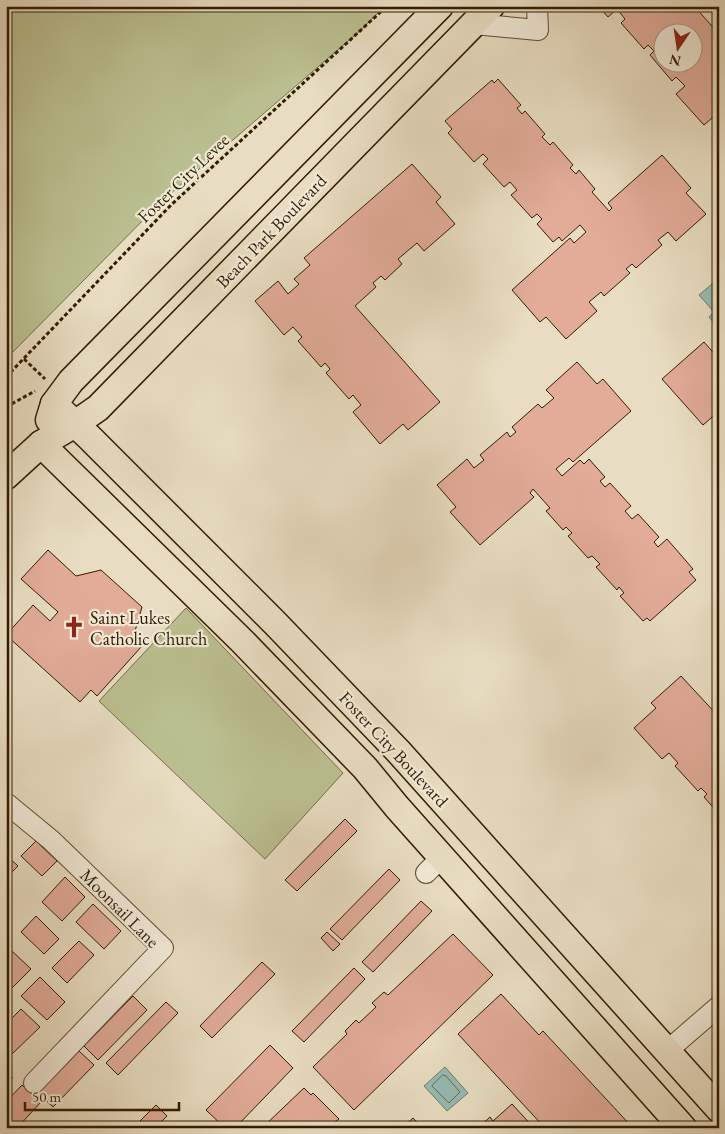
<svg xmlns="http://www.w3.org/2000/svg" width="725" height="1134" font-family="'EB Garamond',serif">
<rect width="100%" height="100%" fill="#e8ddc2"/>
<filter id="stains"><feTurbulence type="fractalNoise" baseFrequency=".004" numOctaves="4"/><feColorMatrix values="0 0 0 0 .2 0 0 0 0 .09 0 0 0 0 .02 0 0 0 .5 -.17"/></filter>
<radialGradient id="worn" r=".72"><stop offset=".6" stop-color="#630" stop-opacity="0"/><stop offset="1" stop-color="#630" stop-opacity=".3"/></radialGradient>
<g fill="#bbbf8f" stroke="#766e48">
<polygon points="6,6 385,6 361,30 163,200 6,359"/>
<polygon points="186,608 343,773 265,859 99,701"/>
</g>
<g fill="#97bcb4" stroke="#6f7c6c">
<polygon points="719,278 719,329 709,317 714,312 699,295"/>
<polygon points="445,1067 468,1093 447,1111 424,1086"/>
</g>
<g fill="none" stroke-linecap="round" stroke-linejoin="round">
<polygon stroke="#646c5a" stroke-width="1" points="443,1075 446,1076 460,1092 449,1103 432,1086"/>
</g>
<g fill="#e2ac99" stroke="#321c00" fill-rule="evenodd">
<path d="M 598,6 L 694,6 L 719,34 L 719,112 L 704,125 L 676,94 L 685,86 L 676,77 L 672,81 L 650,55 L 654,51 L 648,45 L 644,49 L 621,23 L 625,19 L 617,9 L 608,17 ZM 662,32 L 692,32 L 692,62 L 662,62 Z"/>
<polygon points="498,79 521,105 517,108 522,114 525,111 545,134 542,137 550,145 553,142 573,165 570,168 576,174 579,170 595,189 592,192 609,211 612,208 608,203 662,155 691,188 686,193 706,214 676,241 668,232 658,240 662,245 636,268 632,264 626,269 630,273 604,296 601,292 589,302 597,311 566,339 546,317 540,322 512,290 570,238 574,243 586,232 580,225 562,241 559,237 553,242 537,224 542,219 537,214 532,218 511,195 517,190 510,182 504,187 483,164 488,159 483,154 474,162 448,133 452,129 445,121 492,80 494,83"/>
<polygon points="412,164 441,197 436,202 455,224 424,251 417,243 398,259 402,264 385,280 381,276 373,283 376,287 355,306 440,402 408,430 403,424 380,444 353,412 361,405 353,395 349,399 326,373 330,369 325,363 321,367 298,341 302,337 293,327 284,335 255,301 278,281 288,294 299,284 294,279 310,265 304,258"/>
<polygon points="704,342 719,359 719,411 703,425 662,379"/>
<polygon points="577,362 597,384 603,379 631,411 573,462 569,458 556,469 562,476 580,460 584,464 589,459 605,477 600,481 605,487 610,483 631,506 625,511 632,519 638,514 659,537 654,542 658,547 667,539 693,569 689,572 696,580 650,621 647,618 643,621 620,596 624,593 619,587 617,590 596,567 600,564 592,556 588,558 568,536 572,533 566,527 563,530 546,511 550,508 533,489 530,493 534,497 480,545 450,512 456,507 437,485 467,459 474,468 484,460 480,455 507,432 510,437 516,432 512,427 538,404 542,408 554,398 546,390"/>
<polygon points="48,550 76,576 101,570 142,607 133,638 142,646 97,696 91,690 80,702 6,635 33,605 50,621 58,612 21,579"/>
<polygon points="681,676 719,717 719,814 704,797 707,794 701,788 698,791 675,766 678,763 669,753 662,759 634,728 656,708 651,703"/>
<polygon points="345,819 357,831 297,891 285,880"/>
<polygon points="36,841 57,861 42,876 21,856"/>
<polygon points="6,855 18,866 6,878"/>
<polygon points="389,869 400,880 342,940 330,929"/>
<polygon points="65,877 85,897 62,921 42,902"/>
<polygon points="421,901 432,911 373,972 362,962"/>
<polygon points="93,904 121,931 104,949 76,922"/>
<polygon points="36,916 59,939 44,954 21,932"/>
<polygon points="327,932 340,944 333,951 321,938"/>
<polygon points="453,934 493,975 354,1110 313,1067 347,1034 345,1031 356,1020 359,1023 376,1007 372,1003 384,992 388,995"/>
<polygon points="79,941 94,955 67,983 52,968"/>
<polygon points="12,951 31,969 6,994 6,957"/>
<polygon points="262,962 275,974 212,1038 200,1026"/>
<polygon points="354,968 365,979 304,1042 292,1031"/>
<polygon points="40,977 65,1002 47,1020 21,996"/>
<polygon points="501,994 539,1035 543,1031 633,1128 545,1128 458,1034"/>
<polygon points="133,996 147,1010 98,1060 84,1046"/>
<polygon points="166,1002 178,1013 118,1075 106,1063"/>
<polygon points="21,1009 40,1027 11,1055 6,1050 6,1024"/>
<polygon points="270,1045 293,1068 235,1128 225,1128 206,1110"/>
<polygon points="79,1051 94,1065 53,1107 38,1093"/>
<polygon points="6,1072 13,1078 6,1085"/>
<polygon points="22,1085 41,1102 17,1128 10,1128 6,1124 6,1102"/>
<polygon points="304,1088 311,1095 313,1093 339,1119 334,1123 338,1128 262,1128"/>
<polygon points="512,1104 534,1128 478,1128 490,1117 493,1121"/>
<polygon points="156,1105 167,1116 155,1128 147,1128 140,1121"/>
<polygon points="413,1118 422,1128 402,1128"/>
</g>
<g fill="none" stroke-linecap="round" stroke-linejoin="round">
<g stroke="#604c30" stroke-width="22">
<g id="minor">
<polyline points="474,24 538,30 537,6"/>
<polyline points="6,803 51,840 163,948 34,1083"/>
<polyline points="426,873 442,857"/>
<polyline points="667,1051 719,1006"/>
</g>
</g>
<g stroke="#321c00" stroke-width="29">
<g id="major">
<polyline points="54,404 90,438 275,623 398,751 719,1109"/>
<polyline points="49,420 54,404 71,381 440,6"/>
<polyline points="41,444 242,641 365,768 397,807 683,1128"/>
<polyline points="6,476 41,444 75,424 98,408 491,6"/>
</g>
</g>
<g stroke="#321c00" stroke-width="3" stroke-dasharray="4 2.5" stroke-linecap="butt">
<polyline points="24,359 45,379"/>
<polyline points="6,377 171,205 387,6"/>
<polyline points="6,407 35,391"/>
</g>
<use href="#minor" stroke="#f0e9d7" stroke-width="20"/>
<use href="#major" stroke="#e8ddc2" stroke-width="26"/>
</g>
<defs>
<g id="church-bare" transform="scale(1.725)"><path d="M-1.2-6h2.4v3.5h3.3v2.4h-3.3V6h-2.4V-.1h-3.3v-2.4h3.3Z" fill="#8f2418" stroke="#f0e9d7" stroke-width="2.5" paint-order="stroke"/></g>
</defs>
<g fill-rule="evenodd">
<use href="#church-bare" x="74" y="627"/>
</g>
<g text-anchor="middle" dominant-baseline="central" stroke-width="4.5" stroke-linejoin="round" paint-order="stroke">
<g font-size="18" fill="#321c00" stroke="#f0e9d7">
<text transform="translate(183 178) rotate(-44)">Foster City Levee</text>
<text transform="translate(271 231) rotate(-46)">Beach Park Boulevard</text>
<text transform="translate(394 749) rotate(47)">Foster City Boulevard</text>
<text transform="translate(120 908) rotate(45)">Moonsail Lane</text>
</g>
<g font-size="18" fill="#321c00" stroke="#f0e9d7" text-anchor="start">
<text x="90" y="617">Saint Lukes<tspan x="90" dy="21">Catholic Church</tspan></text>
</g>
</g>
<rect width="725" height="1134" fill="none" stroke="#e8ddc2" stroke-width="25"/>
<rect x="8" y="8" width="710" height="1119" fill="none" stroke="#321c00" stroke-width="2.5"/>
<rect x="12" y="12" width="700" height="1109" fill="none" stroke="#321c00"/>
<g transform="translate(678 48) rotate(193)"><circle r="24" fill="#f0e9d7" stroke="#a49781"/>
<path d="M0-4L9 19L0 12L-9 19Z" fill="#8f2418"/>
<text y="-8" font-size="14" font-weight="bold" text-anchor="middle" fill="#321c00">N</text>
</g>
<path d="M25 1102v8h154v-8" fill="none" stroke="#321c00" stroke-width="2.5"/>
<text x="32" y="1102" font-size="15" fill="#321c00" stroke="#f0e9d7" stroke-width="4" paint-order="stroke">50 m</text>
<rect width="100%" height="100%" filter="url(#stains)"/>
<rect width="100%" height="100%" fill="url(#worn)"/>
</svg>
